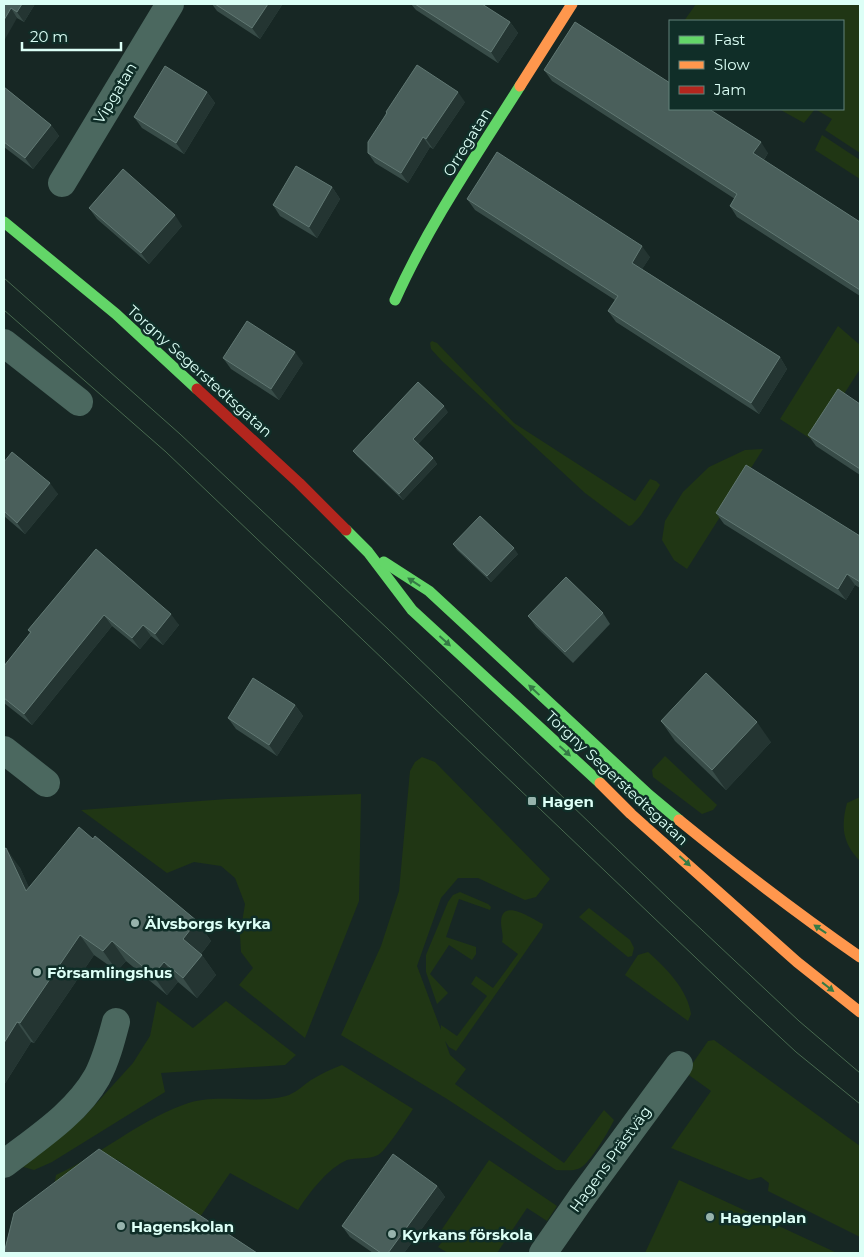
<svg xmlns="http://www.w3.org/2000/svg" width="864" height="1257" font-family="Montserrat,sans-serif">
<rect width="100%" height="100%" fill="#172724"/>
<g fill="#203614">
<polygon points="696,4 860,4 860,153 825,130 832,119 815,109 804,123 779,109 843,109 843,21 684,21"/>
<polygon points="822,135 860,160 860,179 815,150"/>
<polygon points="838,326 860,345 860,369 814,441 780,419"/>
<polygon points="432,341 437,343 514,423 635,501 650,479 656,481 660,485 641,515 632,525 629,526 585,493 442,361 431,349 430,343"/>
<polygon points="763,449 687,569 674,560 662,540 665,521 683,492 709,467 745,450"/>
<polygon points="665,756 717,805 713,810 702,814 653,777 652,770"/>
<path d="M 422,757 L 435,762 L 550,879 L 536,897 L 525,900 L 478,878 L 458,878 L 441,898 L 417,966 L 441,1030 L 441,1025 L 457,1036 L 487,996 L 471,984 L 476,976 L 493,988 L 518,954 L 502,942 C 504,935 501,930 501,922 C 502,897 532,919 543,924 L 542,928 L 456,1051 L 449,1047 L 445,1041 L 450,1055 L 466,1069 L 455,1084 L 564,1163 L 604,1110 L 614,1120 C 609,1131 592,1159 583,1166 C 576,1172 565,1170 556,1170 L 447,1099 L 341,1035 L 381,946 L 399,891 L 410,771 L 415,762 Z"/>
<polygon points="361,794 359,901 305,1038 239,985 253,968 241,952 240,935 245,904 235,878 221,866 194,862 167,873 81,810 227,799"/>
<path d="M 860,797 L 860,861 C 842,843 841,826 847,803 Z"/>
<polygon points="460,892 488,904 491,907 490,910 459,899 446,937 476,947 476,954 472,960 449,945 430,974 448,993 437,1004 426,972 426,955 448,902 453,895"/>
<polygon points="589,908 630,940 634,948 632,956 628,957 579,917"/>
<path d="M 648,952 C 666,968 687,989 691,1014 L 688,1021 L 625,975 L 638,955 Z"/>
<polygon points="157,1001 193,1028 226,1001 296,1055 285,1065 161,1073 165,1092 52,1162 34,1170 20,1166 84,1117 133,1063 150,1036"/>
<polygon points="714,1040 860,1146 860,1237 768,1191 769,1183 761,1177 749,1180 671,1148 711,1091 686,1073 708,1041"/>
<path d="M 342,1065 L 413,1109 C 407,1118 385,1152 378,1155 C 368,1160 357,1157 347,1160 C 328,1168 309,1193 298,1210 L 230,1173 L 200,1217 L 116,1159 L 64,1196 L 54,1187 L 56,1175 C 100,1155 137,1122 183,1105 C 215,1092 253,1105 286,1096 C 294,1094 304,1085 311,1080 C 321,1074 331,1069 342,1065 Z"/>
<polygon points="489,1160 557,1206 547,1221 527,1208 497,1253 448,1253 438,1247 442,1242 436,1238"/>
<polygon points="679,1180 837,1253 645,1253"/>
</g>
<g fill="none" stroke-linecap="round" stroke-linejoin="round">
<g stroke="#4b685f" stroke-width="28">
<polyline points="62,183 170,4"/>
<polyline points="4,343 79,402"/>
<polyline points="4,750 46,783"/>
<path d="M 4,1164 C 36,1139 76,1114 97,1077 C 106,1060 111,1041 116,1022"/>
<polyline points="543,1253 582,1197 679,1065"/>
</g>
<g stroke="#63d668" stroke-width="11">
<polyline points="4,222 116,314 197,389"/>
<path d="M 395,300 C 429,224 476,156 520,86"/>
<polyline points="346,530 368,552 412,610 600,783"/>
<polyline points="384,562 429,591 649,795 679,820"/>
</g>
<g stroke="#ff974d" stroke-width="11">
<polyline points="520,86 572,4"/>
<polyline points="600,783 631,814 797,962 860,1012"/>
<path d="M 679,820 C 738,868 798,914 860,957"/>
</g>
<polyline stroke="#b3261e" stroke-width="11" points="197,389 299,483 346,530"/>
<g stroke="#48694f" stroke-width="1">
<polyline points="4,278 180,434 388,629 670,900 799,1021 860,1073"/>
<polyline points="4,310 166,452 739,999 796,1052 860,1104"/>
</g>
</g>
<g fill="#384c48">
<polygon points="4,4 35,4 24,22 17,18"/>
<polygon points="212,4 281,4 282,5 260,39 217,11"/>
<polygon points="411,4 415,4 510,22 518,33 498,63 416,10"/>
<polygon points="544,70 768,153 764,160 860,222 860,296 737,217 730,206 735,199 552,81"/>
<polygon points="4,87 51,125 59,136 33,169 4,147"/>
<polygon points="207,92 215,103 184,154 142,128 134,117"/>
<polygon points="465,102 433,149 430,147 408,183 375,163 368,153 386,113 386,112"/>
<polygon points="332,187 340,199 317,238 280,216 273,205"/>
<polygon points="467,199 650,257 642,269 780,357 787,369 759,414 616,322 608,311 615,300 475,210"/>
<polygon points="89,208 182,226 149,264 97,219"/>
<polygon points="223,358 303,363 279,400 231,369"/>
<polygon points="860,404 860,475 816,446 808,435"/>
<polygon points="448,412 418,444 433,458 437,464 403,500 357,456 353,451"/>
<polygon points="4,462 58,494 25,534 4,516"/>
<polygon points="716,513 860,536 860,588 855,585 846,600 724,524"/>
<polygon points="453,544 518,554 491,582 457,550"/>
<polygon points="96,549 179,625 163,645 151,636 140,649 112,626 32,725 4,703 4,666 30,633 28,630"/>
<polygon points="603,613 610,624 573,663 536,627 528,616"/>
<polygon points="295,705 303,716 277,756 236,729 228,718"/>
<polygon points="661,721 771,742 726,790 675,741"/>
<polygon points="93,839 197,921 211,941 201,954 216,975 197,998 178,982 167,995 126,961 117,971 94,955 34,1043 31,1042 4,1085 4,849 20,868 29,888"/>
<polygon points="437,1186 445,1197 404,1253 373,1253 350,1237 342,1226"/>
</g>
<g fill="#243532">
<polygon points="22,4 35,4 24,22 17,12"/>
<polygon points="268,4 281,4 282,5 260,39 252,28"/>
<polygon points="11,8 17,18 4,41 4,20"/>
<polygon points="510,22 518,33 498,63 491,52"/>
<polygon points="207,92 215,103 184,154 176,143"/>
<polygon points="458,92 465,102 433,149 426,139"/>
<polygon points="51,125 59,136 33,169 25,158"/>
<polygon points="423,137 430,147 408,183 401,173"/>
<polygon points="761,142 768,153 761,164 753,153"/>
<polygon points="332,187 340,199 317,238 309,227"/>
<polygon points="175,215 182,226 149,264 141,253"/>
<polygon points="642,246 650,257 639,274 632,263"/>
<polygon points="295,352 303,363 279,400 271,389"/>
<polygon points="780,357 787,369 759,414 751,403"/>
<polygon points="444,406 448,412 417,445 413,439"/>
<polygon points="433,458 437,464 403,500 399,494"/>
<polygon points="50,483 58,494 25,534 17,523"/>
<polygon points="514,548 518,554 491,582 487,576"/>
<polygon points="847,574 855,585 846,600 838,589"/>
<polygon points="171,614 179,625 163,645 155,634"/>
<polygon points="104,615 112,626 32,725 24,714"/>
<polygon points="143,625 151,636 140,649 132,638"/>
<polygon points="295,705 303,716 277,756 269,745"/>
<polygon points="757,722 771,742 726,790 712,770"/>
<polygon points="6,848 20,868 40,911 26,891"/>
<polygon points="197,921 211,941 197,959 183,939"/>
<polygon points="80,935 94,955 34,1043 20,1023"/>
<polygon points="112,941 126,961 117,971 103,951"/>
<polygon points="202,955 216,975 197,998 183,978"/>
<polygon points="164,962 178,982 167,995 153,975"/>
<polygon points="17,1022 31,1042 4,1085 4,1043"/>
<polygon points="437,1186 445,1197 404,1253 388,1253"/>
</g>
<g fill="#4a5f5b" stroke="#617873">
<polygon points="4,4 22,4 17,12 11,8 4,20"/>
<polygon points="215,4 268,4 252,28"/>
<polygon points="415,4 482,4 510,22 491,52"/>
<polygon points="575,22 670,83 670,109 709,109 761,142 753,153 860,222 860,290 730,206 737,194 544,70"/>
<polygon points="417,65 458,92 426,139 423,137 401,173 368,153 368,142 387,113 386,112"/>
<polygon points="165,66 207,92 176,143 134,117"/>
<polygon points="4,87 51,125 25,158 4,142"/>
<polygon points="497,152 642,246 632,263 780,357 751,403 608,311 618,296 467,199"/>
<polygon points="296,166 332,187 309,227 273,205"/>
<polygon points="123,169 175,215 141,253 89,208"/>
<polygon points="247,321 295,352 271,389 223,358"/>
<polygon points="418,382 444,406 413,439 433,458 399,494 353,451"/>
<polygon points="838,389 860,404 860,469 808,435"/>
<polygon points="12,452 50,483 17,523 4,511 4,462"/>
<polygon points="746,465 860,536 860,582 847,574 838,589 716,513"/>
<polygon points="480,516 514,548 487,576 453,544"/>
<polygon points="96,549 171,614 155,634 143,625 132,638 104,615 24,714 4,698 4,666 31,632 28,630"/>
<polygon points="566,577 603,613 565,652 528,616"/>
<polygon points="706,673 757,722 712,770 661,721"/>
<polygon points="253,678 295,705 269,745 228,718"/>
<polygon points="79,827 93,839 95,836 197,921 183,939 202,955 183,978 164,962 153,975 112,941 103,951 80,935 20,1023 17,1022 4,1043 4,849 6,848 26,891"/>
<polygon points="99,1149 257,1253 4,1253 14,1213"/>
<polygon points="393,1154 437,1186 388,1253 381,1253 342,1226"/>
</g>
<defs><path id="oneway-solid" d="M-6-.8H1V-3.2L6.5 0L1 3.2V.8H-6Z" transform="scale(1.25)"/></defs>
<g fill="#357a45">
<use href="#oneway-solid" transform="translate(414 582) rotate(-147)"/>
<use href="#oneway-solid" transform="translate(445 641) rotate(42)"/>
<use href="#oneway-solid" transform="translate(534 690) rotate(-137)"/>
<use href="#oneway-solid" transform="translate(565 751) rotate(42)"/>
<use href="#oneway-solid" transform="translate(685 861) rotate(42)"/>
<use href="#oneway-solid" transform="translate(820 929) rotate(-146)"/>
<use href="#oneway-solid" transform="translate(828 987) rotate(38)"/>
</g>
<g fill="#97b3ac" stroke="#102e28" stroke-width="2">
<rect x="527" y="796" width="10" height="10" rx="2.5"/>
<circle cx="135" cy="923" r="5"/>
<circle cx="37" cy="972" r="5"/>
<circle cx="710" cy="1217" r="5"/>
<circle cx="121" cy="1226" r="5"/>
<circle cx="392" cy="1234" r="5"/>
</g>
<g text-anchor="middle" dominant-baseline="central" stroke-width="5" stroke-linejoin="round" paint-order="stroke">
<g font-size="15" fill="#dcfff6" stroke="#102e28">
<text transform="translate(115 93) rotate(-59)">Vipgatan</text>
<text transform="translate(467 142) rotate(-58)">Orregatan</text>
<text transform="translate(200 371) rotate(42)">Torgny Segerstedtsgatan</text>
<text transform="translate(617 778) rotate(43)">Torgny Segerstedtsgatan</text>
<text transform="translate(610 1159) rotate(-54)">Hagens Prästväg</text>
</g>
<g font-size="15" font-weight="bold" fill="#dcfff6" stroke="#102e28" text-anchor="start">
<text x="542" y="801">Hagen</text>
<text x="145" y="923">Älvsborgs kyrka</text>
<text x="47" y="972">Församlingshus</text>
<text x="720" y="1217">Hagenplan</text>
<text x="131" y="1226">Hagenskolan</text>
<text x="402" y="1234">Kyrkans förskola</text>
</g>
</g>
<rect width="864" height="1257" fill="none" stroke="#dcfff6" stroke-width="10"/>
<rect x="669" y="20" width="175" height="90" fill="#102e28" stroke="#62827a"/>
<rect x="679" y="36" width="25" height="8" fill="#63d668" stroke="#62827a"/>
<text x="714" y="45" font-size="15" fill="#dcfff6">Fast</text>
<rect x="679" y="61" width="25" height="8" fill="#ff974d" stroke="#62827a"/>
<text x="714" y="70" font-size="15" fill="#dcfff6">Slow</text>
<rect x="679" y="86" width="25" height="8" fill="#b3261e" stroke="#62827a"/>
<text x="714" y="95" font-size="15" fill="#dcfff6">Jam</text>
<path d="M22 42v8h99v-8" fill="none" stroke="#dcfff6" stroke-width="2.5"/>
<text x="30" y="42" font-size="15" fill="#dcfff6" stroke="#102e28" stroke-width="4" paint-order="stroke">20 m</text>
</svg>
